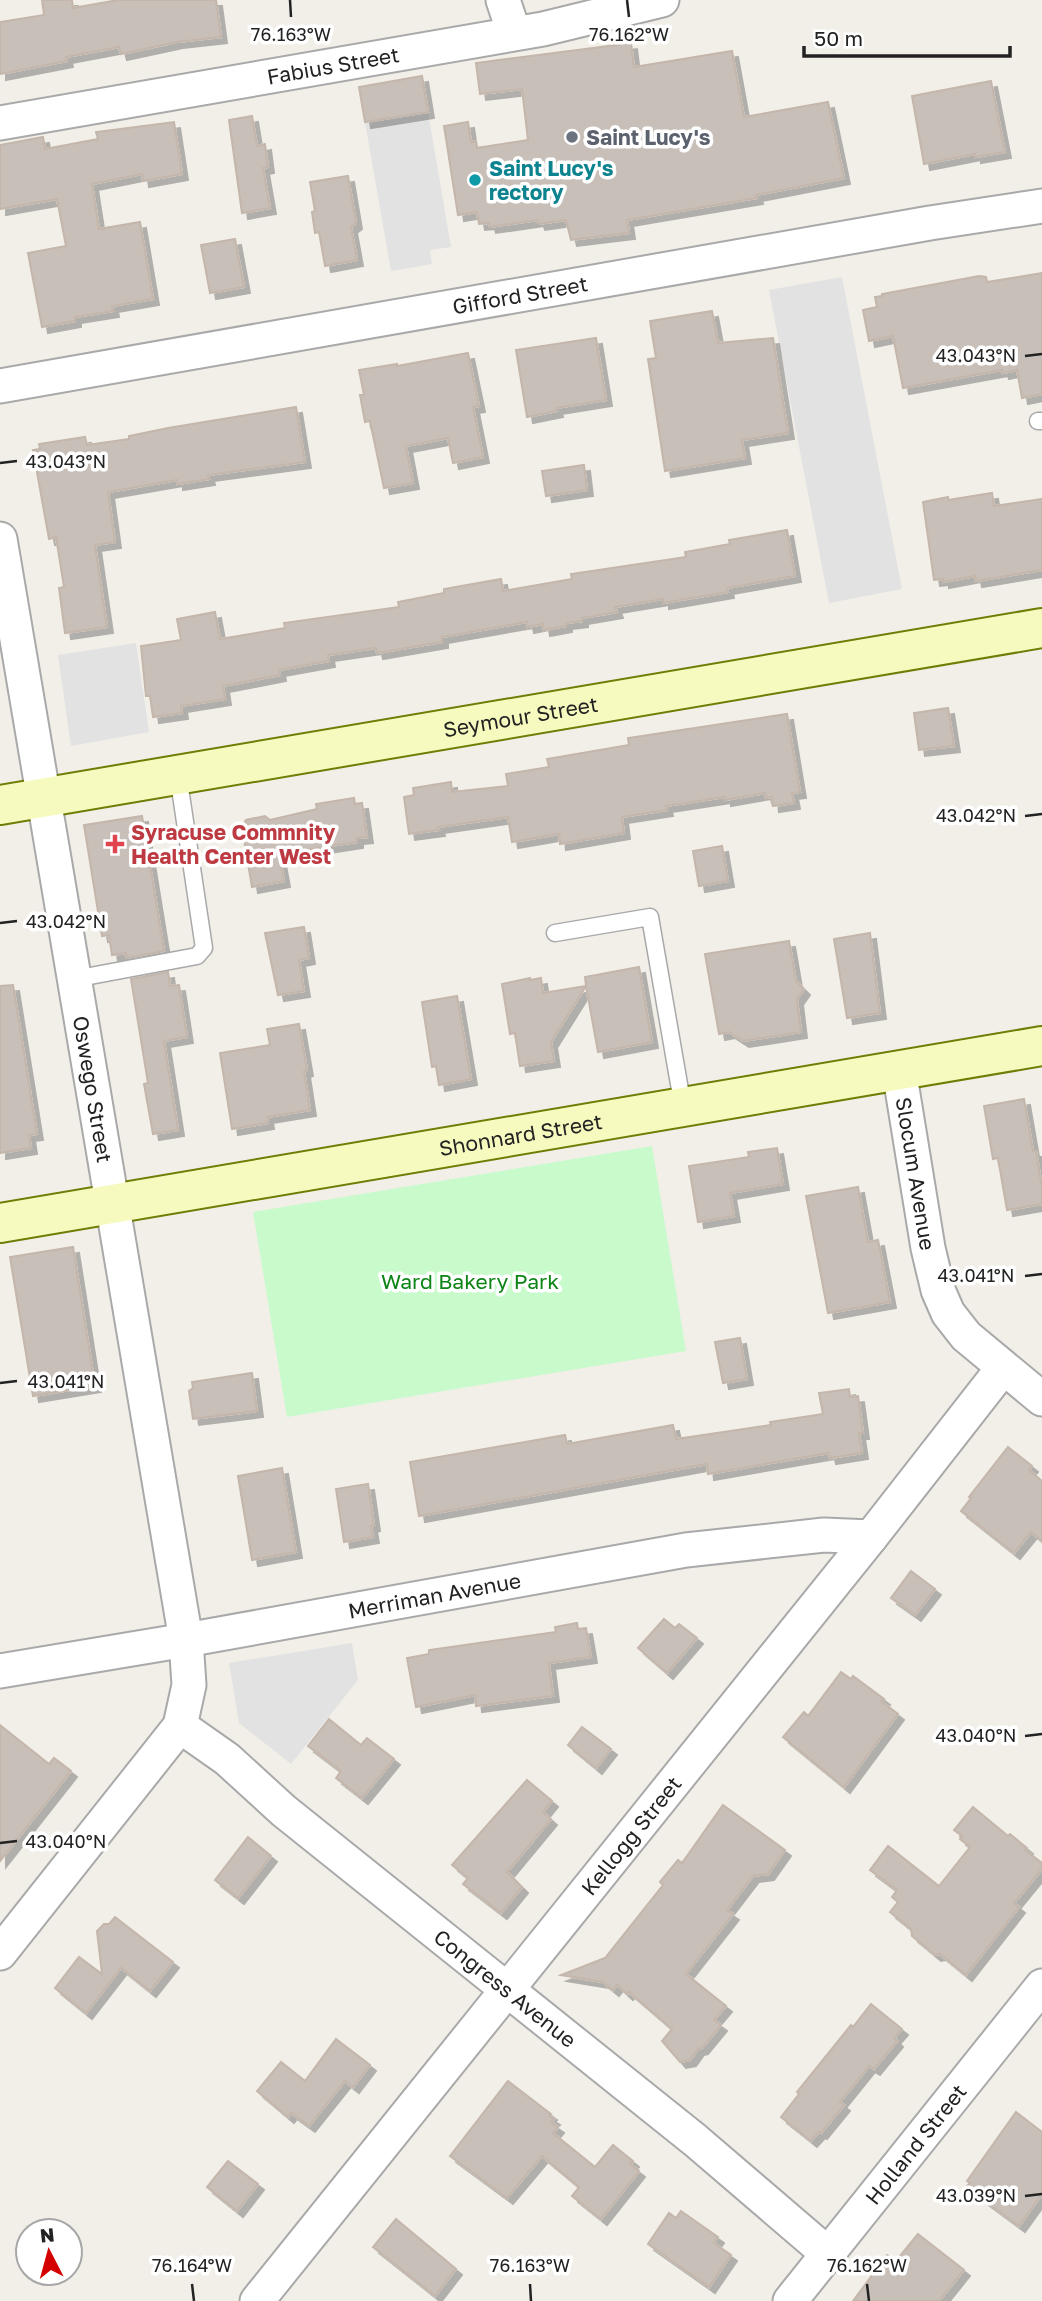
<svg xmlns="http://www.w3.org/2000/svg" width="1042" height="2301" font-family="'Golos Text',sans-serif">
<defs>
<filter id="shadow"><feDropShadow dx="6" dy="6" stdDeviation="0" flood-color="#0004"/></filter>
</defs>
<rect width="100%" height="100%" fill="#f2efe9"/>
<polygon fill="#c8facc" points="652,1146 686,1351 287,1417 253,1212"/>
<g fill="#e2e2e2">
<polygon points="428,112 451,247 430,250 432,264 391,271 365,122"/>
<polygon points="842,277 902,589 829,603 769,290"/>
<polygon points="136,643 149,732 71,746 58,655"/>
<polygon points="352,1643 358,1680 291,1764 239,1723 229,1663"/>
</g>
<g fill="#c7bfb8" stroke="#c4b6ab" stroke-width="2" filter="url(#shadow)">
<polygon points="42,0 72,0 73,8 118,0 216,0 221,37 177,42 121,54 119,47 66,57 67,61 0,74 0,22 44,15"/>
<polygon points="631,43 634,67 732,51 744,117 828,102 844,178 756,195 757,198 627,220 629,233 571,240 566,220 539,224 538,220 490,227 489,223 479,224 477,212 458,215 444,126 468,122 471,142 476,141 477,148 528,140 522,89 480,94 476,63"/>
<polygon points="422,76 428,112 365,122 359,87"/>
<polygon points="991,81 1005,152 975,157 975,154 924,164 912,96"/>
<polygon points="252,116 257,146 265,144 268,167 263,168 270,208 242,213 229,120"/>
<polygon points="174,122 182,174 143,181 142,174 92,184 99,229 140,222 153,299 112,306 113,311 75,317 75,321 42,327 28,253 66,246 57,199 0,209 0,145 43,137 45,149 98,139 96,132"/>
<polygon points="348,176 356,223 351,227 357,260 325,266 319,232 315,233 312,212 315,211 310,182"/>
<polygon points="235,239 244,287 210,293 201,245"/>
<polygon points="1042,273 1042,394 1022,398 1017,370 1003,373 1002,370 903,388 893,336 869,341 863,310 877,307 875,297 882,296 882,294 979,276 986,277 987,282"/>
<polygon points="712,311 718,343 773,338 788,433 742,440 745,458 665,471 648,359 656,358 650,321"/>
<polygon points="596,338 606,400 556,408 557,411 527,417 516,350"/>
<polygon points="468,353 479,406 473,407 483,457 453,463 448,438 406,446 413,483 384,488 370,421 365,422 360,395 364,395 359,370 397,364 397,366"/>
<polygon points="296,407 305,462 208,475 209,479 177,484 177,480 108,492 115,542 95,545 107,627 65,633 59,588 64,587 56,537 49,539 33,450 40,449 39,444 85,437 87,445 129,439 129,436 168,428"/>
<polygon points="584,465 587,490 546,496 542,471"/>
<polygon points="992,493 994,506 1042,499 1042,570 976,581 975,576 943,582 943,579 934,580 923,502 948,497 948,500"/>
<polygon points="787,530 795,576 727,588 728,592 663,603 663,599 615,607 617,612 582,618 582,621 566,623 566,626 544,630 543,624 528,627 527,622 442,637 442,642 377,653 376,648 328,655 329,661 279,670 280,675 223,686 225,699 181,706 182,713 153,717 150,696 146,696 141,646 181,640 177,619 215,612 220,639 285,628 284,623 399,607 398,602 444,593 444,589 501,579 503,591 572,579 571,574 686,557 685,552 730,544 729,540"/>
<polygon points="948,708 954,746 919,750 914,713"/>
<polygon points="787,714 800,792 792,793 794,803 773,806 772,797 766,798 765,793 725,800 725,797 666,806 667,810 622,817 624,833 560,844 559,834 512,842 508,817 438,827 439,830 409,834 404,797 414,795 413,788 451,782 452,792 508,786 506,774 549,767 547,759 629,745 628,738"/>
<polygon points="354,798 355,804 362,803 367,837 357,838 357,842 279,854 284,881 252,887 242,828 246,820 265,816 270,820 317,809 316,804"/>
<polygon points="142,816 164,951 127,958 126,953 112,955 109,935 102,936 84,825"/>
<polygon points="722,846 728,881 699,886 693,851"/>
<polygon points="304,927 309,958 299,960 304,991 278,995 265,933"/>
<polygon points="870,933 880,1013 847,1018 834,939"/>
<polygon points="789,941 796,981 804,989 797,999 801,1032 743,1041 729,1032 719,1034 705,954"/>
<polygon points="639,967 652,1042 598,1052 586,986 551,1042 554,1061 520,1066 515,1033 510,1034 502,984 530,978 530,980 541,978 543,993 586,986 585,977"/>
<polygon points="168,972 170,986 179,985 187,1037 164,1041 178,1130 153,1134 144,1084 148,1083 131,979"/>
<polygon points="13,985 37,1134 29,1135 31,1148 0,1153 0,986"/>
<polygon points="457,996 471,1079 439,1085 436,1066 432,1067 422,1002"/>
<polygon points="299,1024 307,1070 304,1071 310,1110 267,1117 268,1123 232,1129 220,1053 270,1045 267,1029"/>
<polygon points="1024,1099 1033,1151 1036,1151 1042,1187 1042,1204 1007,1210 998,1158 993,1159 984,1106"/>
<polygon points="777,1148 783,1184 730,1193 734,1216 698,1222 689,1166 749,1157 748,1152"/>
<polygon points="858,1187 868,1242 878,1240 890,1302 828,1313 806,1196"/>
<polygon points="73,1247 95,1386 33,1396 10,1257"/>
<polygon points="740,1338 747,1379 723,1383 715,1342"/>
<polygon points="252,1373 257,1411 193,1419 189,1391 193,1388 192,1382"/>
<polygon points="849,1389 850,1397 858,1396 863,1433 859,1433 862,1453 830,1458 829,1453 708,1474 707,1464 419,1516 410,1462 565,1435 567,1444 673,1425 676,1439 771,1425 770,1422 823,1414 819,1393"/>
<polygon points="1008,1447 1032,1466 1029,1470 1042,1481 1042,1541 1031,1532 1014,1553 961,1511 971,1498 969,1497"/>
<polygon points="282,1468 296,1552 252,1560 238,1476"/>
<polygon points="368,1484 374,1525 371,1526 373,1537 344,1542 336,1489"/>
<polygon points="911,1571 935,1589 915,1615 891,1598"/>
<polygon points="664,1619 675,1628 679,1624 697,1638 667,1673 638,1648"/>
<polygon points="577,1623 578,1629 586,1628 591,1657 549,1663 553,1696 476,1706 475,1695 416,1707 407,1658 429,1654 429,1650 556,1632 555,1627"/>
<polygon points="841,1672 851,1679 853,1676 884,1699 881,1701 898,1714 844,1787 783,1737 804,1712 808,1716"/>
<polygon points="329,1719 361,1745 367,1738 394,1759 362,1798 336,1778 341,1771 308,1746"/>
<polygon points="0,1725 49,1764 54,1758 71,1771 0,1861"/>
<polygon points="582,1727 611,1749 596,1768 568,1745"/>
<polygon points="527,1780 552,1801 543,1812 551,1819 507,1872 522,1887 501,1913 463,1884 468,1878 452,1865"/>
<polygon points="723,1805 785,1850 768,1874 753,1876 727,1910 733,1914 686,1974 726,2006 714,2020 721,2025 702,2048 698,2049 690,2060 680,2062 662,2041 672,2029 629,1992 627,1994 617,1985 613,1990 603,1982 561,1975 605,1958 663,1885 660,1882 678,1860 682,1863"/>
<polygon points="973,1807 1008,1836 1010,1834 1027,1848 1025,1850 1042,1863 1042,1869 1014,1903 1019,1907 966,1975 940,1954 935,1955 912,1936 911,1929 890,1912 898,1902 892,1897 897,1890 870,1870 888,1846 939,1886 970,1847 960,1839 962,1836 954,1830"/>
<polygon points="248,1837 271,1856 238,1898 215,1880"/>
<polygon points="115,1917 173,1962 150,1991 121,1968 86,2013 55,1988 79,1957 102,1974 97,1931 104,1924 109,1924"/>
<polygon points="871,2004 902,2029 894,2038 897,2041 874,2069 869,2066 840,2102 844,2105 821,2133 819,2132 811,2141 781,2117 799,2094 797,2092 851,2025 853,2027"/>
<polygon points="336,2039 370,2065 353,2087 345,2081 309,2126 291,2113 288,2117 257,2091 281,2062 305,2081"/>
<polygon points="508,2081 551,2114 549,2116 554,2119 551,2122 558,2127 553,2133 595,2167 613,2145 633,2161 630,2164 639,2171 601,2219 572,2196 579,2187 542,2156 507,2198 450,2156"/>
<polygon points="1016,2112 1042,2132 1042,2194 1019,2226 966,2187 970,2183 967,2181"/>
<polygon points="228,2161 258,2184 237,2211 207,2187"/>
<polygon points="681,2211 718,2237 714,2243 731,2255 709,2287 648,2244 669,2213 676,2218"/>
<polygon points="396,2219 456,2269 435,2296 373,2247"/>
<polygon points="918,2234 964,2270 939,2301 853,2301 887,2255 896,2261"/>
</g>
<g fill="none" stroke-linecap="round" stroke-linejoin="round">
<g stroke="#a9a9a9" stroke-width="19">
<g id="lane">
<polyline points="1038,421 1042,421"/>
<polyline points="555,933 650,917 683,1107"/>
<polyline points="74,979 197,956 204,948 178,775"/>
</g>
</g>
<g stroke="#a9a9a9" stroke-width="37">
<g id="street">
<polyline points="503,0 514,33"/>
<path id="s1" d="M 0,123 L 543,29 L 662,0"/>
<path id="s2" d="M 0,386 L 930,223 L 1042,206"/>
<path id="s3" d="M 0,539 L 186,1640 L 189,1685 L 180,1726 L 0,1953"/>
<path id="s4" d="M 899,1070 L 928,1248 L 938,1290 L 948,1313 L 966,1336 L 1042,1399"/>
<path id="s5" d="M 0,1671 L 186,1640 L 686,1550 L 824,1535 L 871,1537"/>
<path id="s6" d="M 180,1726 L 227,1759 L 284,1811 L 695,2140 L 828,2254"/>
<path id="s7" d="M 257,2301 L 871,1537 L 1003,1368"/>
<path id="s8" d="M 790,2301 L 1042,1986"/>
</g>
</g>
<g stroke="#707d05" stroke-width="42">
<g id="secondary">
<path id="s9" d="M 0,805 L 1042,628"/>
<path id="s10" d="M 0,1223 L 1042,1046"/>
</g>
</g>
<use href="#lane" stroke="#fff" stroke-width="16"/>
<use href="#street" stroke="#fff" stroke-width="33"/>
<use href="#secondary" stroke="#f7fabf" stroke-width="38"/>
</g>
<path fill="none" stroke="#222" stroke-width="2.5" d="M 290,0 L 291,17M 627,0 L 629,17M 1025,356 L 1042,354M 0,463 L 17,461M 1025,816 L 1042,814M 0,923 L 17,921M 1025,1276 L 1042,1274M 0,1383 L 17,1381M 1025,1736 L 1042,1734M 0,1843 L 17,1841M 1025,2196 L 1042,2194M 192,2284 L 194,2301M 530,2284 L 531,2301M 867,2284 L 869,2301"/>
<circle fill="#6b7280" stroke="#fff" stroke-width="2.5" cx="572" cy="137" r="7"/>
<circle fill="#0f9aa8" stroke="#fff" stroke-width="2.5" cx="475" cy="180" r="7"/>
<path fill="#e0444e" stroke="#fff" stroke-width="2.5" d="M111.5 833.5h7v7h7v7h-7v7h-7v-7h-7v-7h7z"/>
<g text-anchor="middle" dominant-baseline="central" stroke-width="7" stroke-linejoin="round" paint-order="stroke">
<g font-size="21" fill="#222" stroke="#fff">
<text stroke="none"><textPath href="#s1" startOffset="338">Fabius Street</textPath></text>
<text stroke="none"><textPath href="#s2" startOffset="528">Gifford Street</textPath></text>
<text stroke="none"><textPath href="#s9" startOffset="528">Seymour Street</textPath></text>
<text stroke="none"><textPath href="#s3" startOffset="558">Oswego Street</textPath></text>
<text stroke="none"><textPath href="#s10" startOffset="528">Shonnard Street</textPath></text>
<text stroke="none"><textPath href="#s4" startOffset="105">Slocum Avenue</textPath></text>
<text stroke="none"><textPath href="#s5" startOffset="441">Merriman Avenue</textPath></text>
<text stroke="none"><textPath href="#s7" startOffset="597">Kellogg Street</textPath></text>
<text stroke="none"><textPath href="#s6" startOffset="418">Congress Avenue</textPath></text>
<text stroke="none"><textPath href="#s8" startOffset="201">Holland Street</textPath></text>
</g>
<g font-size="21" font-weight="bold" fill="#5b616d" stroke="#fff" text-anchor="start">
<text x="586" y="137">Saint Lucy's</text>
</g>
<g font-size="21" font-weight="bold" fill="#0d838f" stroke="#fff" text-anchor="start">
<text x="489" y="168">Saint Lucy's<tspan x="489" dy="24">rectory</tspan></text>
</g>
<g font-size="21" font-weight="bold" fill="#be3a42" stroke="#fff" text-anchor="start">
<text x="131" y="832">Syracuse Commnity<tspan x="131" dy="24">Health Center West</tspan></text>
</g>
<g font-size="21" fill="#0c8416" stroke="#fff">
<text x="470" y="1281">Ward Bakery Park</text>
</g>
</g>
<g font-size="18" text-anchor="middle" fill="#222" stroke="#fff" stroke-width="7" stroke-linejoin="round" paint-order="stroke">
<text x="291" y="41">76.163°W</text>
<text x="629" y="41">76.162°W</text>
<text x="976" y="362">43.043°N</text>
<text x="66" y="468">43.043°N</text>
<text x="976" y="822">43.042°N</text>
<text x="66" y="928">43.042°N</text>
<text x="976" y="1282">43.041°N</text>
<text x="66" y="1388">43.041°N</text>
<text x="976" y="1742">43.040°N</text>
<text x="66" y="1848">43.040°N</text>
<text x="976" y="2202">43.039°N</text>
<text x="192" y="2272">76.164°W</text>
<text x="530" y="2272">76.163°W</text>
<text x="867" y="2272">76.162°W</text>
</g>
<g transform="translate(49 2252) rotate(354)"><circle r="33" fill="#ffffff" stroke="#a7a7a7" stroke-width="2"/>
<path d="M0-5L12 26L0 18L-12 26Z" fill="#d40000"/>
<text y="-10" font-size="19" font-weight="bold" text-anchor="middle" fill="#222222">N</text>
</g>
<path d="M804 46v10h206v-10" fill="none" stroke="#222222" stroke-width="3.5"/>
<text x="814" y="46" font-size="21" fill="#222222" stroke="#ffffff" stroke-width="5" paint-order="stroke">50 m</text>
</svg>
